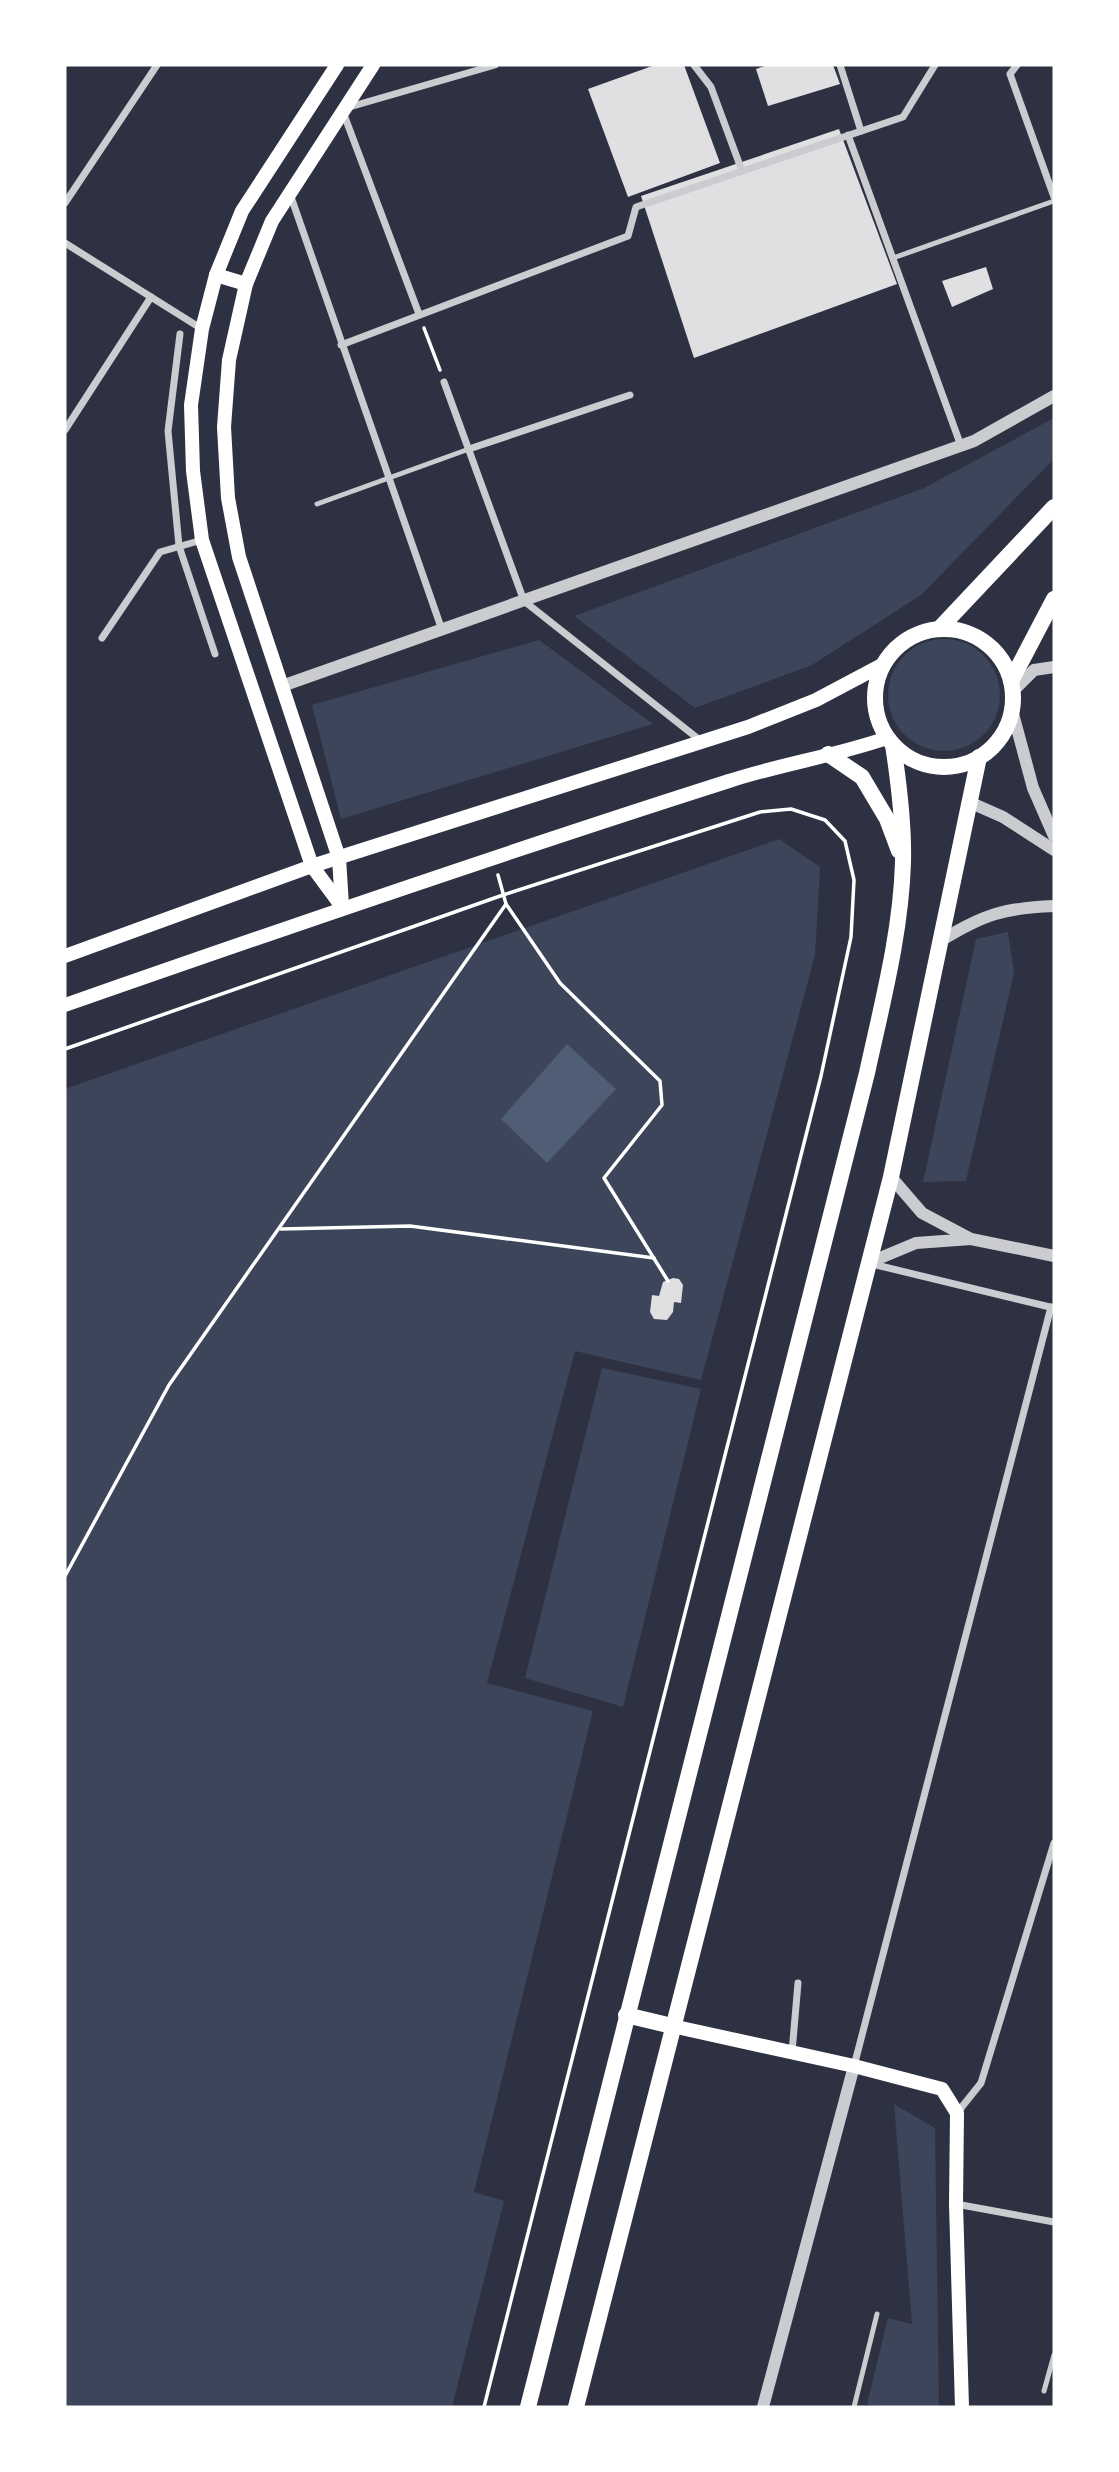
<svg xmlns="http://www.w3.org/2000/svg" width="1119" height="2472" font-family="Jost,sans-serif">
<rect width="100%" height="100%" fill="#2d3142"/>
<g fill="#3c4559">
<polygon points="1054,418 1054,459 921,595 812,665 695,708 574,616 924,488"/>
<circle cx="944" cy="695" r="56"/>
<polygon points="539,640 653,724 341,819 312,705"/>
<polygon points="779,839 820,867 815,955 701,1380 575,1351 487,1683 593,1711 474,2192 504,2201 452,2407 65,2407 65,1089"/>
<polygon points="1008,932 1014,973 966,1181 923,1182 976,939"/>
<polygon points="602,1368 701,1389 623,1707 525,1678"/>
<polygon points="894,2104 935,2128 939,2407 881,2407 867,2404 888,2318 912,2324"/>
</g>
<polygon fill="#4f5d75" points="567,1044 616,1089 547,1163 501,1119"/>
<g fill="#e0e0e3">
<polygon points="655,65 684,65 720,163 628,197 588,89"/>
<polygon points="768,65 833,65 840,84 768,106 756,69"/>
<polygon points="839,129 897,284 694,358 641,196"/>
<polygon points="986,267 993,289 952,307 942,281"/>
<polygon points="673,1278 679,1279 683,1285 681,1303 674,1302 673,1312 667,1320 654,1319 650,1312 652,1295 659,1296 663,1282"/>
</g>
<g fill="none" stroke-linecap="round" stroke-linejoin="round">
<g stroke="#fff" stroke-width="3.5">
<polyline points="424,328 440,370"/>
<polyline points="498,875 506,904 560,983 660,1081 662,1105 604,1178 668,1281"/>
<polyline points="65,1049 503,895 760,812 791,809 825,820 845,841 854,880 851,937 821,1076 484,2407"/>
<polyline points="281,1229 410,1226 654,1258"/>
<polyline points="65,1576 169,1385 506,904"/>
</g>
<g stroke="#caccd0" stroke-width="5">
<polyline points="893,258 1054,201"/>
<polyline points="317,504 469,449"/>
<polyline points="1044,2391 1054,2355"/>
<polyline points="854,2407 877,2314"/>
</g>
<g stroke="#caccd0" stroke-width="7">
<polyline points="694,65 711,87 742,171"/>
<polyline points="840,65 861,131"/>
<polyline points="1017,65 1010,74 1054,197"/>
<polyline points="346,108 495,65"/>
<polyline points="343,112 419,314"/>
<polyline points="848,135 961,446"/>
<polyline points="290,194 442,630"/>
<polyline points="65,203 157,65"/>
<polyline points="65,243 202,329"/>
<polyline points="180,334 168,431 179,546 215,654"/>
<polyline points="341,345 628,236 636,207 903,117 935,65"/>
<polyline points="444,382 524,601 701,741"/>
<polyline points="65,430 151,297"/>
<polyline points="469,449 630,395"/>
<polyline points="102,638 160,552 202,540"/>
<polyline points="872,1264 1054,1308"/>
<polyline points="792,2052 798,1983"/>
<polyline points="854,2066 1051,1307"/>
<polyline points="957,2113 981,2083 1054,1843"/>
<polyline points="956,2204 1054,2222"/>
</g>
<g stroke="#caccd0" stroke-width="12">
<polyline points="282,686 974,441 1054,396"/>
<polyline points="1013,691 1034,670 1054,667"/>
<polyline points="1012,710 1033,788 1054,836"/>
<polyline points="969,802 1003,817 1054,850"/>
<path d="M 942,940 C 984,914 1005,908 1054,906"/>
<polyline points="971,1239 1054,1256"/>
<polyline points="868,1263 916,1243 971,1239 922,1213 891,1177"/>
<polyline points="763,2407 854,2066"/>
</g>
<g stroke="#fff" stroke-width="14">
<polyline points="337,65 242,211 216,275 202,329 191,405 193,471 202,540 312,866 343,908"/>
<polyline points="216,275 246,284"/>
<polyline points="342,906 339,858 239,557 228,498 224,427 229,360 246,284 272,221 373,65"/>
<polyline points="65,956 312,866 748,727 816,700 882,665"/>
<path d="M 65,1005 C 285,928 506,852 729,781 C 781,764 835,756 887,738"/>
<polyline points="672,2026 854,2066 942,2089 957,2113 956,2204 962,2407"/>
</g>
<g stroke="#fff" stroke-width="16">
<polyline points="940,628 1054,507"/>
<circle cx="944" cy="698" r="69"/>
<polyline points="1011,681 1054,599"/>
<polyline points="828,754 862,777 887,819 899,851"/>
<polyline points="626,2015 672,2026"/>
<path d="M 528,2407 L 867,1073 C 882,1004 901,933 903,862 C 904,823 899,784 893,745"/>
<polyline points="576,2407 891,1177 979,757"/>
</g>
</g>
<rect width="1119" height="2472" fill="none" stroke="#ffffff" stroke-width="133"/>
</svg>
